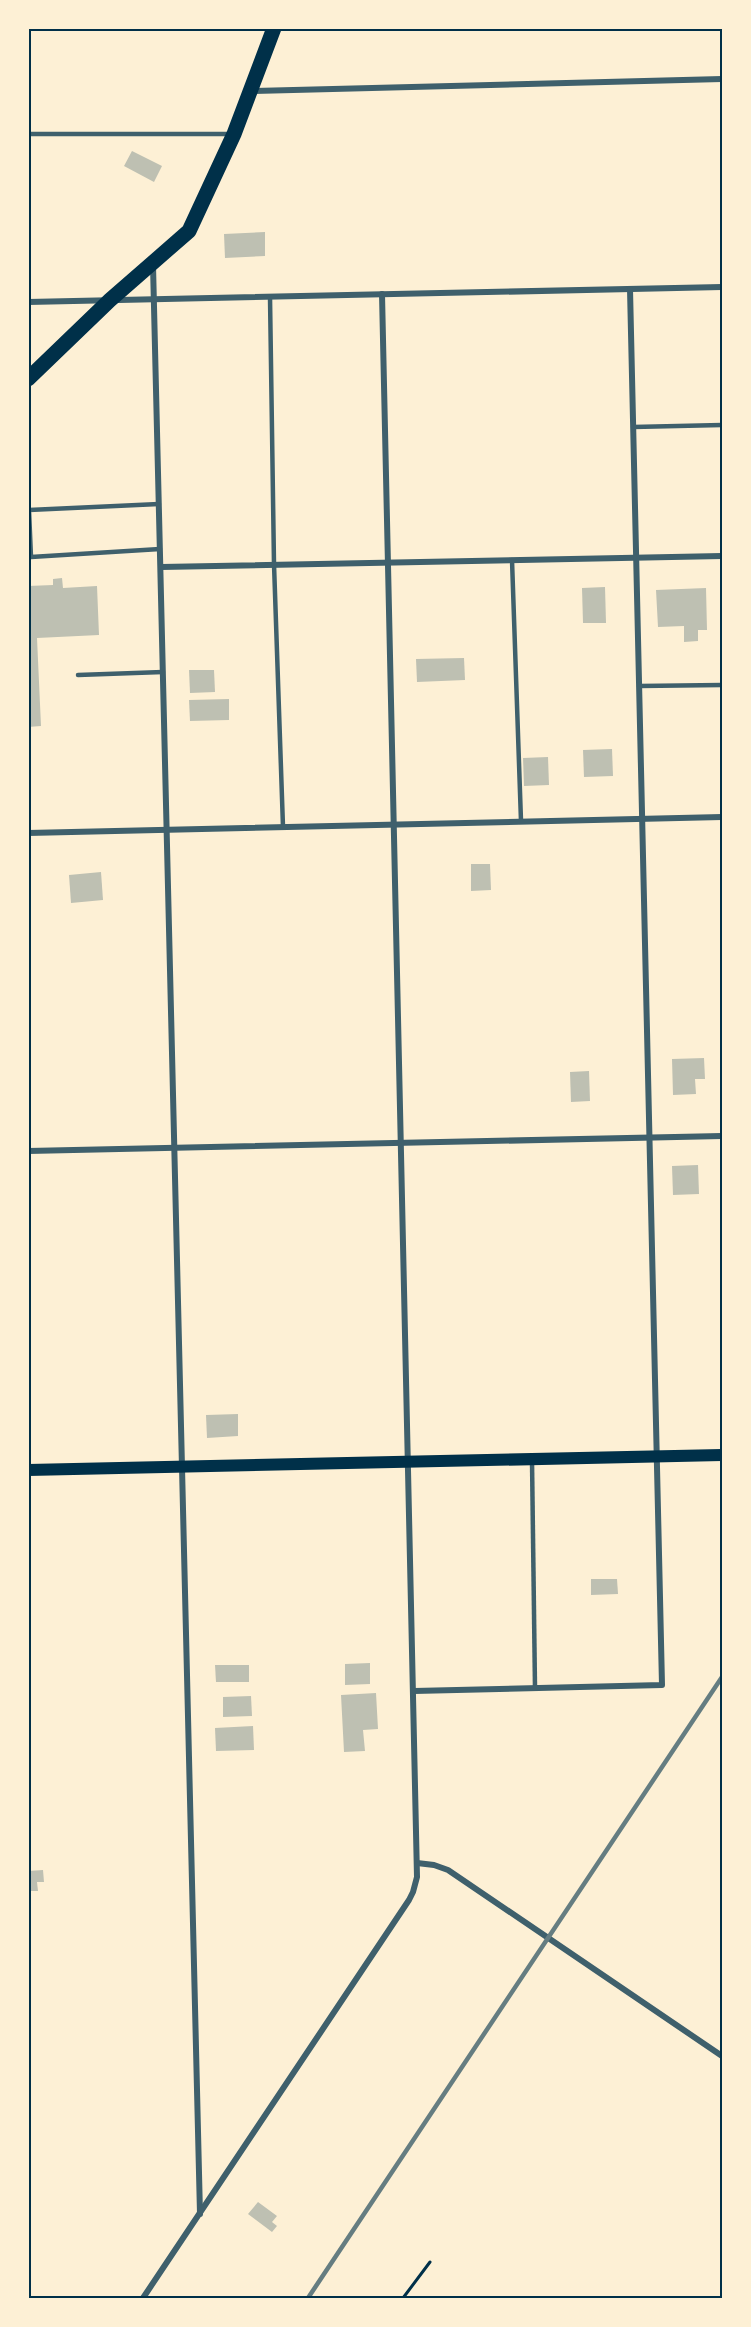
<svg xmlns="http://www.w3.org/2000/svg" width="751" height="2327" font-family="Commissioner,sans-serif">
<rect width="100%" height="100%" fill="#fdf0d5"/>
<g fill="#bec0b2">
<polygon points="132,151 162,166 154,182 124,166"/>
<polygon points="265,232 265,256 225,258 224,234"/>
<polygon points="62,578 63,588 97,586 99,635 37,638 41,726 28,727 28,586 53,585 53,579"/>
<polygon points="605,587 606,623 583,623 582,588"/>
<polygon points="706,588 707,630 698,630 698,641 684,642 684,626 658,627 656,590"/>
<polygon points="464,658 465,680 417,682 416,659"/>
<polygon points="189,670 214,670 215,692 190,693"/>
<polygon points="229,699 229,720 190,721 189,700"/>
<polygon points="612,749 613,776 584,777 583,750"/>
<polygon points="548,757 549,785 524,786 523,758"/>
<polygon points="471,864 490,864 491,890 471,891"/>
<polygon points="101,872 103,900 71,903 69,875"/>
<polygon points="704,1058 705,1079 695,1079 696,1094 673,1095 672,1059"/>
<polygon points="589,1071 590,1101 571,1102 570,1072"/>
<polygon points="698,1165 699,1194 673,1195 672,1166"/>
<polygon points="238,1414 238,1436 207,1438 206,1415"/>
<polygon points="591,1579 617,1579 618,1594 591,1595"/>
<polygon points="370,1663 370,1684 345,1685 345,1664"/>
<polygon points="215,1665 249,1665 249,1682 216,1682"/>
<polygon points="376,1693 378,1729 363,1730 365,1751 344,1752 341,1695"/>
<polygon points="251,1696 252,1716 223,1717 223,1697"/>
<polygon points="253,1726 254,1750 216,1751 215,1728"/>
<polygon points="43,1870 44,1882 37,1882 38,1891 28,1891 28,1871"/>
<polygon points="258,2202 277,2216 272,2222 277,2226 272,2232 248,2214"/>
</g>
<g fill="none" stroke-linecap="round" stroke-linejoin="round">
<polyline stroke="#003049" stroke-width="3" points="403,2298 430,2262"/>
<g stroke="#3f606c" stroke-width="4.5">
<polyline points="28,134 230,134"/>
<polyline points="270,297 274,564 283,827"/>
<polyline points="633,427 722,425"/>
<polyline points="159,504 29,510 31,557 160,549"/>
<polyline points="512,560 521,821"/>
<polyline points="78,675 163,672"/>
<polyline points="639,686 722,685"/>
<polyline points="532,1460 535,1688"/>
</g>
<g stroke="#3f606c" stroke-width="6">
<polyline points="251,91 722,79"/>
<polyline points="153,265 200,2214"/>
<polyline points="28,302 722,287"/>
<polyline points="161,567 722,556"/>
<polyline points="28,833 722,817"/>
<polyline points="28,1151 722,1136"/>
<polyline points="414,1691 662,1685 630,289"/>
<polyline points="417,1863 434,1865 448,1870 722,2056"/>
<polyline points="143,2298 409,1900 413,1892 417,1877 382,294"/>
</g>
<polyline stroke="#003049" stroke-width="12" points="28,1470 722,1455"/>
<polyline stroke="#003049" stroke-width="15" points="28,379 110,300 189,231 234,134 274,28"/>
<polyline stroke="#657d81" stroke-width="4.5" points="308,2298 722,1677"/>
</g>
<rect width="751" height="2327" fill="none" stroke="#fdf0d5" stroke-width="60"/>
<rect x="30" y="30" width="691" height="2267" fill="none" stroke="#003049" stroke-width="2"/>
</svg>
